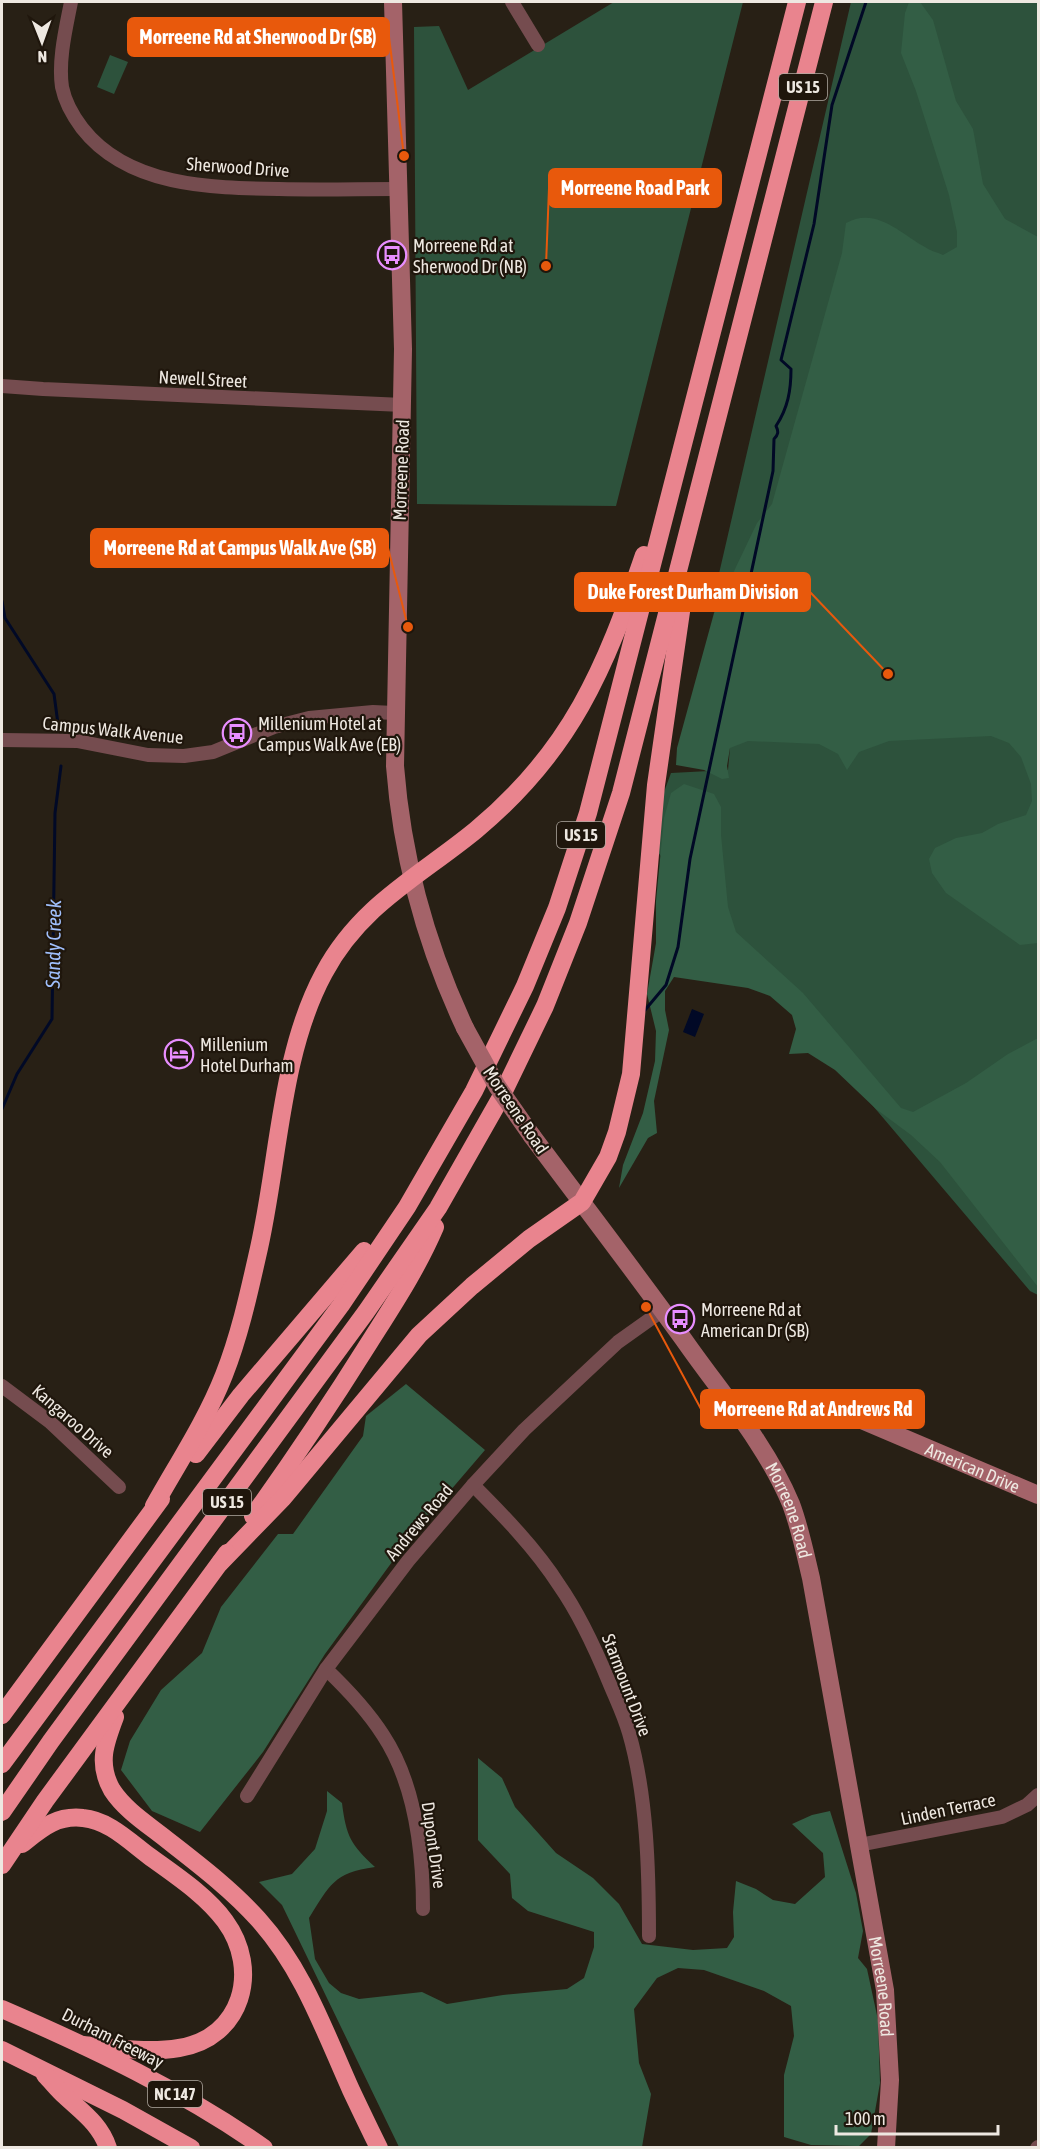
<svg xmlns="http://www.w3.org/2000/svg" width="1040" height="2149" font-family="'Asap Condensed',sans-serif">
<rect width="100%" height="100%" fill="#282015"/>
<g fill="#2d523c">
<polygon points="614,2 743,2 616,506 417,504 414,27 439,26 468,90"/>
<polygon points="851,2 1038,2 1038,1295 1030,1291 655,849 661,800 671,773 728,770 730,748 733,579 718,578"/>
<polygon points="110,55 128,62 114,94 97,87"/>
</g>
<g fill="#335e45">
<path d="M 909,2 L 920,2 L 933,20 L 956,101 L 973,129 L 983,184 L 1005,219 L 1038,237 L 1038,943 L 1020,945 L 946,893 L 932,873 L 929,859 L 935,848 L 956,838 L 982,833 L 998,824 L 1026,815 L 1032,801 L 1031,784 L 1021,757 L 1009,743 L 991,736 L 889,741 L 859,752 L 847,770 L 838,754 L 819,744 L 748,741 L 730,748 L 727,766 L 729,778 L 722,779 L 704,770 L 676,765 L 677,748 L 714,613 L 757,523 L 772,504 L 842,253 L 846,223 C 876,206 901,234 925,247 C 930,251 937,252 943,255 L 957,247 L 957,232 L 949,195 L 916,91 L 901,53 L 905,13 Z"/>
<polygon points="684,784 714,794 721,807 721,835 728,907 736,932 803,993 901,1108 913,1112 966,1083 1008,1054 1038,1038 1038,1287 940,1162 911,1135 876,1109 835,1070 808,1053 789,1054 796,1029 792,1015 770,996 748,988 674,977 665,991 665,1010 669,1030 654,1101 657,1133 648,1138 619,1188 623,1165 643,1113 655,1061 656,1031 647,994 656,943 656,901 664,818 671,793"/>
<polygon points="406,1384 485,1450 408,1540 325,1654 263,1752 200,1832 152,1811 121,1770 130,1741 161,1690 202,1653 221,1607 278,1534 293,1534 363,1436 366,1416"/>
<path d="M 478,1758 L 502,1778 L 515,1807 L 556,1853 L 593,1878 L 619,1904 L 642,1944 L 693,1950 L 727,1948 L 734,1937 L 733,1912 L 736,1881 L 756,1889 L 773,1900 L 795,1904 L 825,1877 L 823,1853 L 792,1824 L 812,1815 L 830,1811 L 856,1893 L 863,1931 L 858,1958 L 867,1969 L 878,2020 L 880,2083 L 871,2134 L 859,2146 L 811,2145 L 784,2137 L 784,2075 L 794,2036 L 791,2006 L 764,1991 L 704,1970 L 678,1968 L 657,1978 L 634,2009 L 639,2063 L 651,2094 L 642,2147 L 399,2147 L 282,1905 L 259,1882 L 292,1874 L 315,1849 L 327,1811 L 327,1791 L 342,1803 C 346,1836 351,1845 375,1867 C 333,1873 330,1885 309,1918 L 315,1959 L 329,1983 L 341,1993 L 359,1999 L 422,1992 L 447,2004 L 503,1995 L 567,1989 L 584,1978 L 594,1947 L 594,1932 L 528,1911 L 512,1898 L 510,1874 L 478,1840 Z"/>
</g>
<polygon fill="#010926" points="692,1009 704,1014 695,1037 683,1032"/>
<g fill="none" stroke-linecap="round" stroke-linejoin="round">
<g stroke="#010926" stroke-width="3">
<polyline points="2,601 5,618 54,694 58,724"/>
<path d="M 645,1010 L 666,985 L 678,947 L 690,859 L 773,471 L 774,439 C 778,435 779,432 776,426 C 788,408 791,390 791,369 L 781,360 L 814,224 L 832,105 L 866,2"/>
<polyline points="2,1109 17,1074 52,1019 55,813 61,766"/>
</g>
<g stroke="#754c4f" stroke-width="14">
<path d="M 71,2 C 66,28 58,60 62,87 C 65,102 73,116 82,128 C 128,187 211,188 279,189 C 318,190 358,189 397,189"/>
<polyline points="512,2 538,45"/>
<polyline points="2,386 43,389 403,405"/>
<polyline points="2,740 77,741 148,755 184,756 213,752 274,727 309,718 373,712 394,713"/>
<polyline points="2,1386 50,1422 119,1487"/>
<path d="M 473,1485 C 503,1515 536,1549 559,1585 C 580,1615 595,1648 609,1682 C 616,1699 624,1715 629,1733 C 647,1795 649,1871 649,1936"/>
<path d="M 326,1669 C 347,1689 367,1710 383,1735 C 416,1785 423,1851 423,1909"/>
<polyline points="247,1796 326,1669 408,1561 473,1485 524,1430 618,1342 663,1310"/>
<polyline points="859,1845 1002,1817 1027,1805 1038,1795"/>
<polyline points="1037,2148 1038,2147"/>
</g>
<g stroke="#a46369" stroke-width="18">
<path d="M 393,2 L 403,349 L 395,766 C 402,857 426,945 465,1028"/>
<path id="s1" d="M 532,1136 C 583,1204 634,1271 684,1340 C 721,1393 766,1444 791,1504 C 800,1528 805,1553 811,1578 L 885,1990 L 890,2080 L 886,2148"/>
<path id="s2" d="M 738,1416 C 778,1396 804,1397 845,1413 L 1038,1495"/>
</g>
<g stroke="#e9848e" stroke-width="18">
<polyline points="196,1454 241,1395 364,1251"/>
<path d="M 154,1506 C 178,1463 206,1421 224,1375 C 239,1337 248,1297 257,1257 C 279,1166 279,1056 324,973 C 360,905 420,876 476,830 C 571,751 605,669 644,555"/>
<path d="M 253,1516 C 294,1459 332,1402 369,1343 C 393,1305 417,1269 435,1227"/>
<polyline points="220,1563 283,1498 419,1335 472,1286 529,1239 582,1202 608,1157 617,1132 631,1074 656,785 685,584"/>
<polyline points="2,1715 161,1499"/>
<path d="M 115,1717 C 105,1743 97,1764 112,1790 C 125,1810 147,1824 166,1839 C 198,1864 231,1889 258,1919 C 303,1969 324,2030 351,2090 C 360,2109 369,2128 379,2148"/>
<polyline points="2,1764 341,1305 407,1207 474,1091 525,986 557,908 588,813 797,2"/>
<polyline points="2,1812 51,1741 366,1312 438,1208 500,1099 545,1006 578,923 621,793 824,2"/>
<path d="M 22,1844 C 41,1829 56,1815 83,1818 C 108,1820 129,1841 149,1856 C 175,1875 206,1895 225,1921 C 261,1970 242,2038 179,2048 C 149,2053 113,2048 83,2045"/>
<polyline points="2,1865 45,1801 227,1553"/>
<path d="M 2,2009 C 92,2048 183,2091 264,2148"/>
<polyline points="2,2050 123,2110 191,2148"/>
<path d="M 45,2075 C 52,2082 58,2090 65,2096 C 82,2112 100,2124 108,2148"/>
</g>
<polyline stroke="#a46369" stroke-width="18" points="465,1028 497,1086 532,1136"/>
</g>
<defs>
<g id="bus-ring" transform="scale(1.5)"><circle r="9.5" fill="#1f160c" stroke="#e88eff" stroke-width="1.5"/><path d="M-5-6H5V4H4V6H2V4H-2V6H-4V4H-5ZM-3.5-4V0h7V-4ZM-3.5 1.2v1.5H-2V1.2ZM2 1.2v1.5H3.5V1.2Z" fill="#e88eff"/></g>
<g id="hotel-ring" transform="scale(1.5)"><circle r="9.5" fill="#1f160c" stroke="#e88eff" stroke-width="1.5"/><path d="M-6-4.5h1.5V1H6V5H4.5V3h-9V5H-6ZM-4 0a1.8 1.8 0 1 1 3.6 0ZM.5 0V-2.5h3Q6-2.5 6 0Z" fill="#e88eff"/></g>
</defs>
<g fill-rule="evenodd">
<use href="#bus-ring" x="392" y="255"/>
<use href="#bus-ring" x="237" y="733"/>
<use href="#hotel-ring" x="179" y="1054"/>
<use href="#bus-ring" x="680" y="1319"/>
</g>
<g text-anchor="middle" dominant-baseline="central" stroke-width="4.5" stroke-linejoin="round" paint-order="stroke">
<g fill="#1f160c" stroke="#b0a9a1" stroke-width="1.5">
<rect x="779" y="74" width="48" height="26" rx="4.5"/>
<rect x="557" y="822" width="48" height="26" rx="4.5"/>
<rect x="203" y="1489" width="48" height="26" rx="4.5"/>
<rect x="148" y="2081" width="54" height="26" rx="4.5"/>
</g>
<g font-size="16" font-weight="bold" fill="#eee8e1">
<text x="803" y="87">US 15</text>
<text x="581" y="835">US 15</text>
<text x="227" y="1502">US 15</text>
<text x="175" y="2094">NC 147</text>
</g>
<g font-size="18" fill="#eee8e1" stroke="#1f160c">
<text transform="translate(238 167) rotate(4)">Sherwood Drive</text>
<text transform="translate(203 379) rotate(3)">Newell Street</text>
<text transform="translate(401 470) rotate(-88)">Morreene Road</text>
<text transform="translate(113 730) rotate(6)">Campus Walk Avenue</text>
<text transform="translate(516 1110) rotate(56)">Morreene Road</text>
<text transform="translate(73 1421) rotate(41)">Kangaroo Drive</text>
<text stroke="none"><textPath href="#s2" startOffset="250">American Drive</textPath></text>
<text stroke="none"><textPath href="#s1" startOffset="456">Morreene Road</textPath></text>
<text transform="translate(419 1522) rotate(-50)">Andrews Road</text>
<text transform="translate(627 1685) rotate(69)">Starmount Drive</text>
<text transform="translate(948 1809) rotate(-12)">Linden Terrace</text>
<text transform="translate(434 1845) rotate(82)">Dupont Drive</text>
<text stroke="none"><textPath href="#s1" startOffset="942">Morreene Road</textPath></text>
<text transform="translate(113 2038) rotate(27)">Durham Freeway</text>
</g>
<g font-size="18" fill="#eee8e1" stroke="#1f160c" text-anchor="start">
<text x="413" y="245">Morreene Rd at<tspan x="413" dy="21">Sherwood Dr (NB)</tspan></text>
<text x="258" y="723">Millenium Hotel at<tspan x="258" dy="21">Campus Walk Ave (EB)</tspan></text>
<text x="200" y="1044">Millenium<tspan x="200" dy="21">Hotel Durham</tspan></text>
<text x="701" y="1309">Morreene Rd at<tspan x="701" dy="21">American Dr (SB)</tspan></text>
</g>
<g font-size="20" font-style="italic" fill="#a0c0fd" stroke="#1f160c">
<text transform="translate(53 944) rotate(-89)">Sandy Creek</text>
</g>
</g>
<path fill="none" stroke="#e8590c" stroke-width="2" d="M404 156L389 37M546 266L549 188M408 627L388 548M888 674L810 592M646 1307L701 1409"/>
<g fill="#e8590c" stroke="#1f160c" stroke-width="2">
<circle cx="404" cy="156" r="6"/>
<circle cx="546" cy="266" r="6"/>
<circle cx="408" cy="627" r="6"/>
<circle cx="888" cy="674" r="6"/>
<circle cx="646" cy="1307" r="6"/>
</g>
<g fill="#e8590c" stroke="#e8590c" stroke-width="2">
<rect x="128" y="18" width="261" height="38" rx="6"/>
<rect x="549" y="169" width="172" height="38" rx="6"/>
<rect x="91" y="529" width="297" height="38" rx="6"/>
<rect x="575" y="573" width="235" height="38" rx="6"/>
<rect x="701" y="1390" width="223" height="38" rx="6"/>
</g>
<g font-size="20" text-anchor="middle" font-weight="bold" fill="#fff">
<text x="258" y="44">Morreene Rd at Sherwood Dr (SB)</text>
<text x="635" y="195">Morreene Road Park</text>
<text x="240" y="555">Morreene Rd at Campus Walk Ave (SB)</text>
<text x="693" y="599">Duke Forest Durham Division</text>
<text x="813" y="1416">Morreene Rd at Andrews Rd</text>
</g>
<rect width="1040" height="2149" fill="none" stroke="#eee8e1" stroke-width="6"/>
<g transform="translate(42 42) rotate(179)" stroke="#1f160c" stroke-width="4.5" paint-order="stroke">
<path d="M0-4.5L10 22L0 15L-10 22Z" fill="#eee8e1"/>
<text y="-9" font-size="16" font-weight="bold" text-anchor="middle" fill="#eee8e1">N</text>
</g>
<path d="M836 2125v9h162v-9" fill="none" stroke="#eee8e1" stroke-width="3"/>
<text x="845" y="2125" font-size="18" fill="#eee8e1" stroke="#1f160c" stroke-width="4.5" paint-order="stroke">100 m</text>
</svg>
